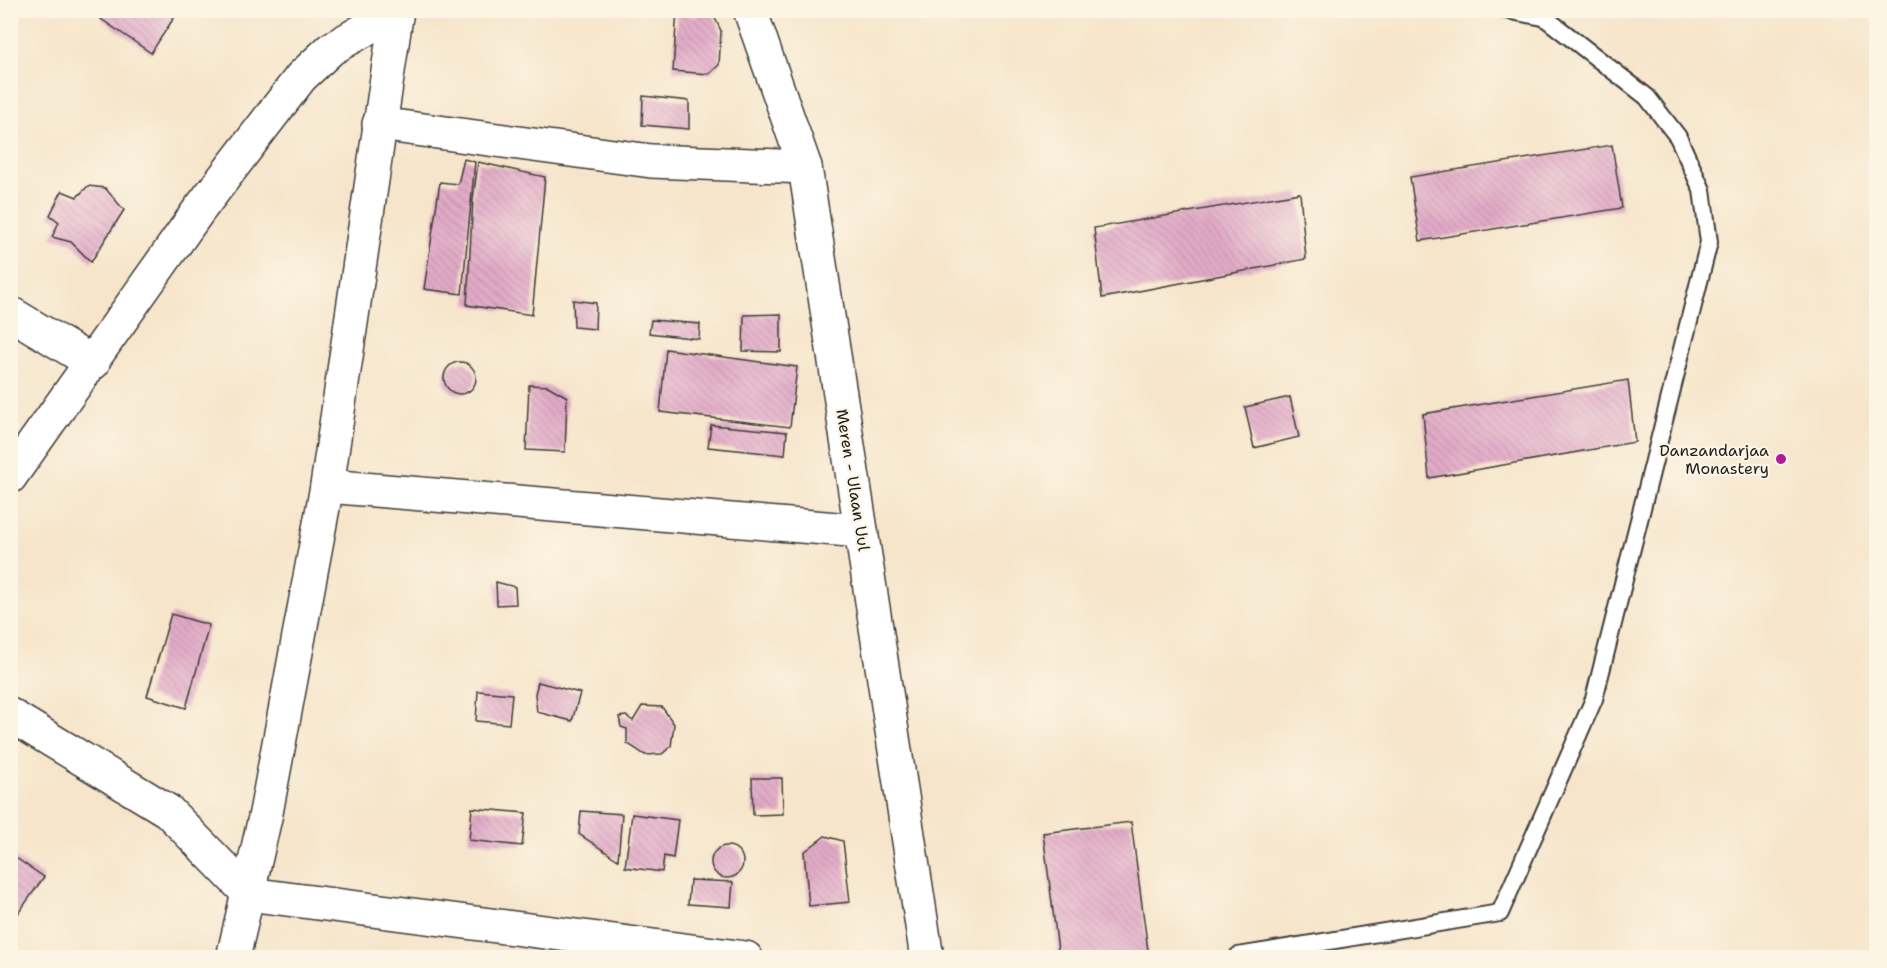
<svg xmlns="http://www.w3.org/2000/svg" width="1887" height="968" font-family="'Shantell Sans',sans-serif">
<defs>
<pattern id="building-back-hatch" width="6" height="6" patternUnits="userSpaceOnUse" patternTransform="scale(1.5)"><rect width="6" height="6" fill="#e2aac8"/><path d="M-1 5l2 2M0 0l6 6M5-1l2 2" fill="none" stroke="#c192ab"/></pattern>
</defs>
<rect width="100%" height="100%" fill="#fcf5e5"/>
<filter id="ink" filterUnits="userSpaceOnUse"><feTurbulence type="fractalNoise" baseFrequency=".0167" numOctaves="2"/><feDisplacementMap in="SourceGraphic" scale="12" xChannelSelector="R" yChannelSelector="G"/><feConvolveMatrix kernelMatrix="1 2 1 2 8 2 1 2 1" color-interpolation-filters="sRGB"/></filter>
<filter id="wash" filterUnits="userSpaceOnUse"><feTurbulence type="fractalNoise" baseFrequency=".008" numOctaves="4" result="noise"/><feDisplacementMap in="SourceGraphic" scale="24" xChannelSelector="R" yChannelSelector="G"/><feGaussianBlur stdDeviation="1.35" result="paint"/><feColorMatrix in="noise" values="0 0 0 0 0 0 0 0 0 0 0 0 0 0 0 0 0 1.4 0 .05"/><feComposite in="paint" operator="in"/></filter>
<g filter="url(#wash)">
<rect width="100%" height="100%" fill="#f6e5cb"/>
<g id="blocks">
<g fill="url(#building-back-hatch)">
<polygon points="107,10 179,10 151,53 101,19"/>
<polygon points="677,10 696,18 694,10 704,10 714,16 721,31 719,65 709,74 673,71"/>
<polygon points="643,96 689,101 689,129 642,125"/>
<polygon points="1612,145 1622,208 1420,241 1410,177"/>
<polygon points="464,159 475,162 462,294 424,289 440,182 458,184"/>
<polygon points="478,162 545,177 532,315 467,305 473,199"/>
<polygon points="88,186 105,188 124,210 91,262 71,242 52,237 59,222 50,215 62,191 77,197"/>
<polygon points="1300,193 1306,259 1102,298 1094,228"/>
<polygon points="573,300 596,303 595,329 574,327"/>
<polygon points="781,314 781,352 743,351 744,315"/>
<polygon points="651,320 700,324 699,339 649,333"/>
<polygon points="666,349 797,367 790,427 660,412"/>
<circle cx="460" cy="378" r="16"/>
<polygon points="1628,380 1635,442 1429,478 1423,414"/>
<polygon points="529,385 548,386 567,397 565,452 526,450"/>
<polygon points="1290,397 1299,437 1254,448 1245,407"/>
<polygon points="711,425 787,432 785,455 708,447"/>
<polygon points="496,582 515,587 516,604 497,605"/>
<polygon points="171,614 209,625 186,708 147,696"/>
<polygon points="538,682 580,693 572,721 537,712 535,694"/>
<polygon points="478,691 512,694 509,724 476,721"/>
<polygon points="642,706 662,707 674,724 671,746 662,754 645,755 627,743 627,729 621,727 619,717 626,716 633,721"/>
<polygon points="752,778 782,778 783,814 753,815"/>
<polygon points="472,808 526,813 522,846 469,840"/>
<polygon points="581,811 622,814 618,860 579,834"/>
<polygon points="632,814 678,820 673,858 664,856 662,872 625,867"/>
<polygon points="1131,822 1149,958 1059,958 1043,833"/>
<polygon points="825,836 843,841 850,902 809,906 804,852"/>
<circle cx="727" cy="862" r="16"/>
<polygon points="10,854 44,877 10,925"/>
<polygon points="690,880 733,882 731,907 688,904"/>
</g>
</g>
</g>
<g filter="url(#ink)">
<use href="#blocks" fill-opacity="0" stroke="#3d3a36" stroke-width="1.5"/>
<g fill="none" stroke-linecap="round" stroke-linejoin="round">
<g stroke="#3d3a36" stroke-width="20">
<g id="service">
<polyline points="1506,10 1543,17"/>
<polyline points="1238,956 1500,913 1594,699 1709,242 1702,190 1678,137 1647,97 1535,10"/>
</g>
</g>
<g stroke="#3d3a36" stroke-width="36">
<g id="minor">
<polyline points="379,124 651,161 805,167"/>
<polyline points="10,313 93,363"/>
<polyline points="10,477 199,210 301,77 331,49 397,11"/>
<polyline points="327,486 861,531"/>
<polyline points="10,715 168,811 249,894 746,958"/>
<polyline points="233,958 266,813 327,486 397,10"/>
</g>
</g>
<g stroke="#3d3a36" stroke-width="36">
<polyline id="tertiary" points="750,10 805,167 927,958"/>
</g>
<use href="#service" stroke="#fff" stroke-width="16"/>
<use href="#minor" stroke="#fff" stroke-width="33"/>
<use href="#tertiary" stroke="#fff" stroke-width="33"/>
</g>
</g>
<circle fill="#b5179e" stroke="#fcf5e5" stroke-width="2" cx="1781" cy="459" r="6"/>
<g text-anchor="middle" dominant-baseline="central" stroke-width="4.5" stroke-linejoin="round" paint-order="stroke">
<g font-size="16" fill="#1c1c1c" stroke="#fcf5e5" text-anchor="end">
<text x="1769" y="450">Danzandarjaa<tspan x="1769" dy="18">Monastery</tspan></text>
</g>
<g font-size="16" fill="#1c1c1c" stroke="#fcf5e5">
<text transform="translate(853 480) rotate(81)">Meren - Ulaan Uul</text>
</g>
</g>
<rect width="1887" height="968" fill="none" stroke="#fcf5e5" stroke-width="36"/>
</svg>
